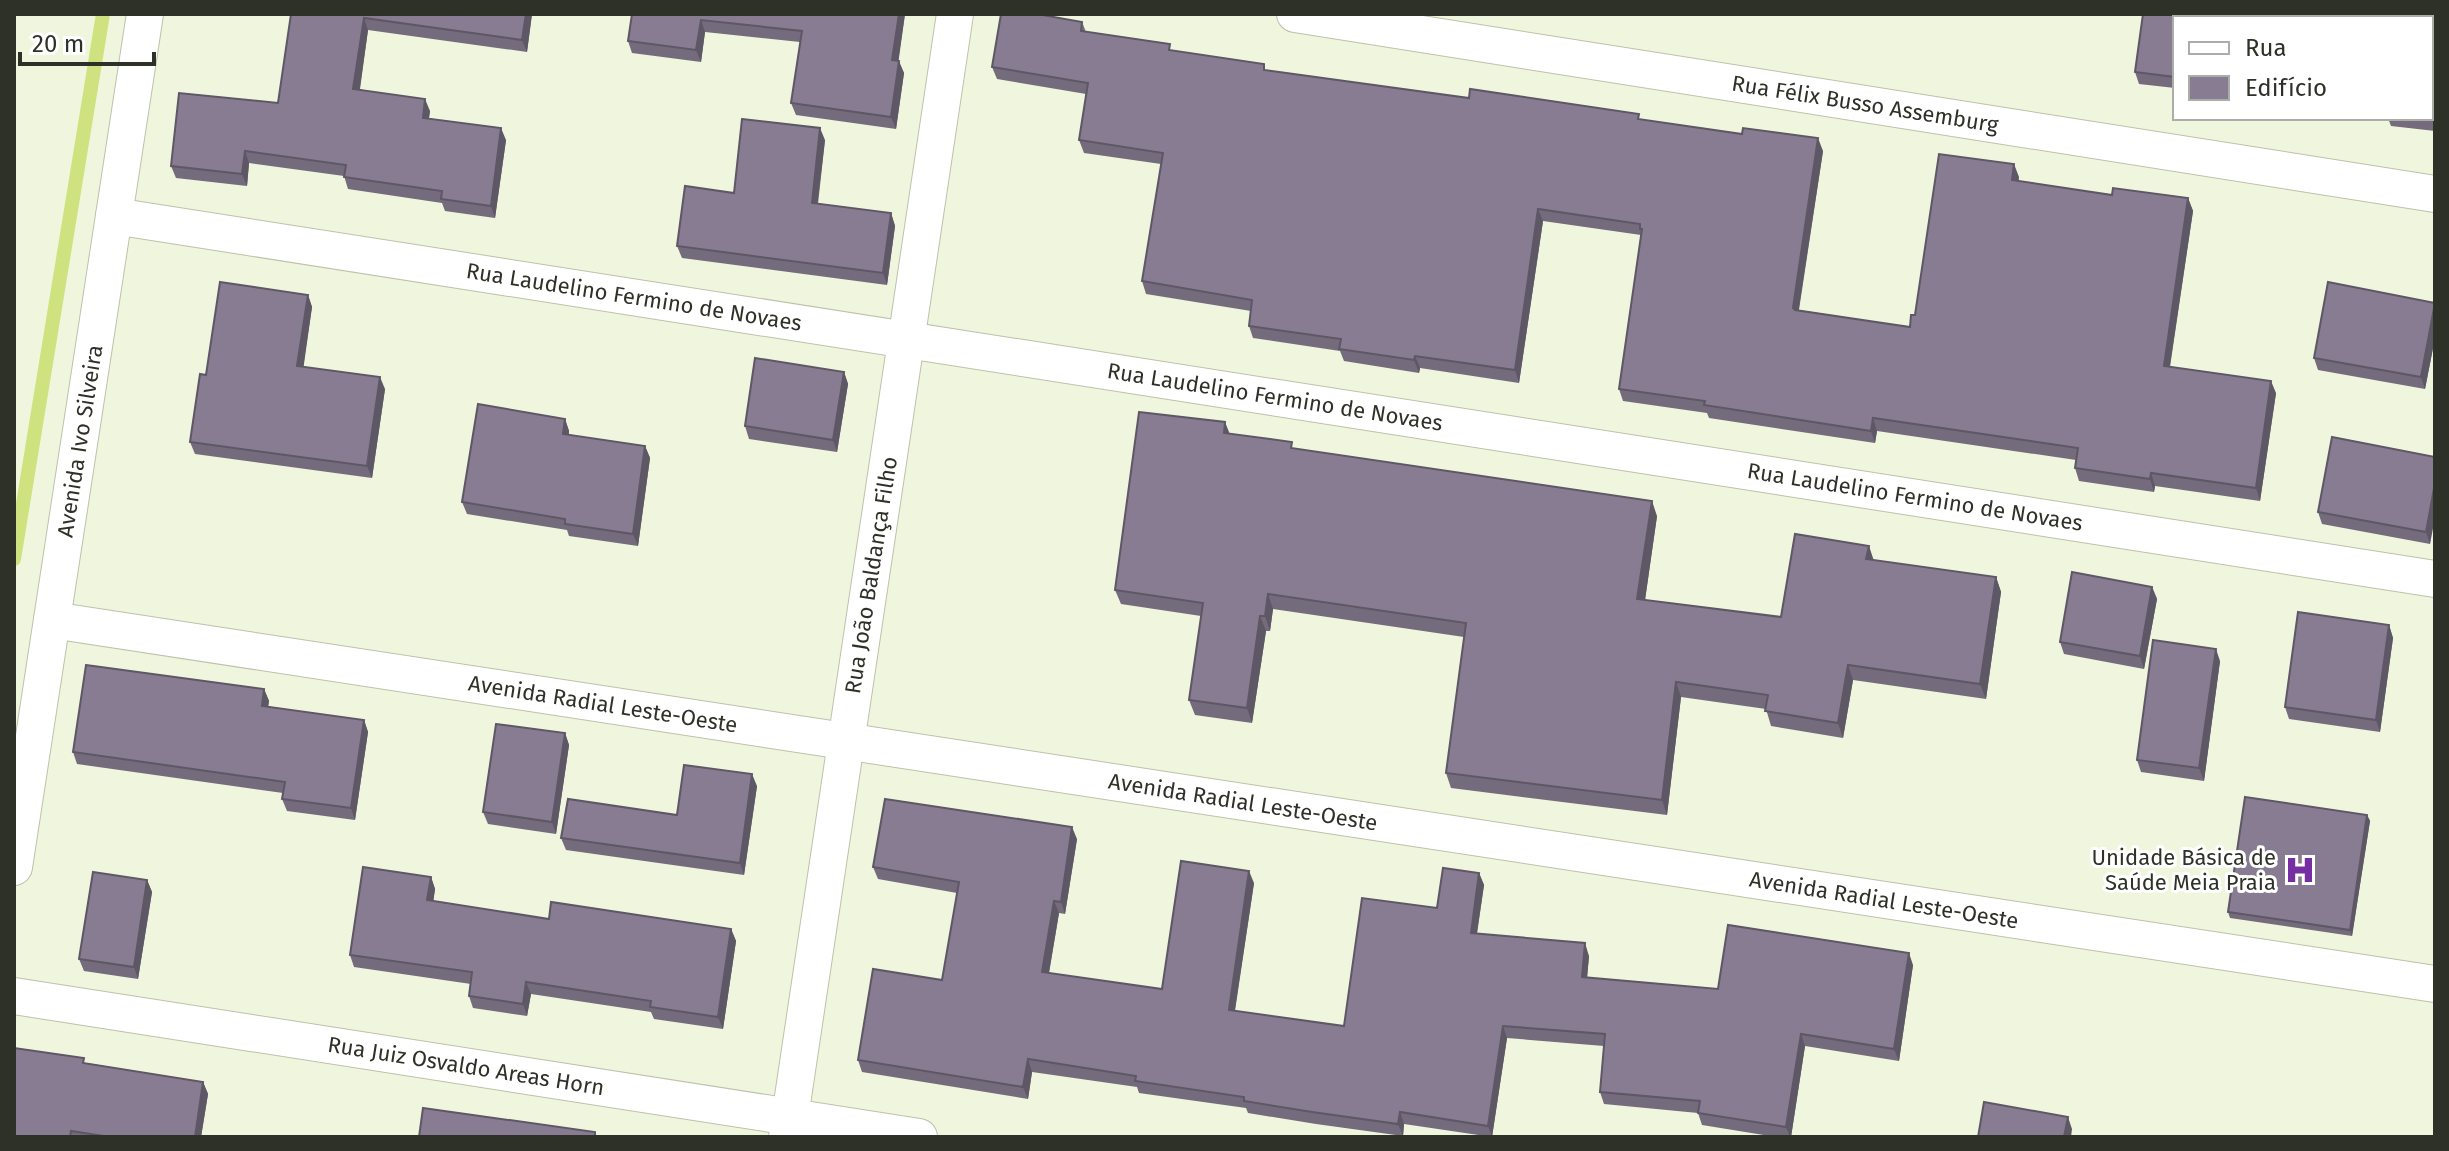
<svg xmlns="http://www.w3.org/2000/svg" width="2449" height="1151" font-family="'Fira Sans',sans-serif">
<rect width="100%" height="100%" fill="#f0f6dd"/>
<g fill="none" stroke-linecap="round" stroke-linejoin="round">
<polyline stroke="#cee37f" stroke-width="14" points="14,559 103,14"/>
<g stroke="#bcc2ab" stroke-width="38">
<g id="street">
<polyline points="1295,14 2435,194"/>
<polyline points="114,216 2435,579"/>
<polyline points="52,620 2435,984"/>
<polyline points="14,867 145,14"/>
<polyline points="14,996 919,1137"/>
<polyline points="787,1137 955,14"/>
</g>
</g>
<use href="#street" stroke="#fff" stroke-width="36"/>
</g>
<g fill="#746b7d">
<polygon points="291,14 532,14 527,52 368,30 360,89 430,111 429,118 506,140 495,218 445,211 442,203 348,189 344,176 249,163 247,186 176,178 171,166 278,103"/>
<polygon points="632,14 905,14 898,61 904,73 896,129 796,115 791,103 800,42 705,32 701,62 632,53 628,41"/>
<polygon points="2143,14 2313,14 2312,18 2175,18 2175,88 2139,84 2135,72"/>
<polygon points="2348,14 2404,14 2403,18 2388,18"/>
<polygon points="1082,22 1086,32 1266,70 1469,98 1641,120 1823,151 1799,310 1910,327 1915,315 2019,177 2018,181 2112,195 2188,198 2193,211 2170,367 2276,393 2260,501 2155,486 2154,492 2079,481 2075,468 2076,460 1877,431 1875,443 1709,418 1707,413 1623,401 1619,389 1641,235 1543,221 1519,383 1420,368 1419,373 1344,361 1340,351 1253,338 1249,326 1251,311 1146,294 1142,281 1161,164 1084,153 1079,140 1086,94 997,79 992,67"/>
<polygon points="2435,43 2435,131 2391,126 2388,118 2431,118"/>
<polygon points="825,140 818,204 891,213 895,226 887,285 682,258 677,246 734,193"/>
<polygon points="308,295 312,307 303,367 385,389 372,478 195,454 190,442 206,375"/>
<polygon points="2435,303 2435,338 2425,389 2318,370 2314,358"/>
<polygon points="844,372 848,384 837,452 749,439 745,426"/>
<polygon points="565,419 569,431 569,435 645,446 650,458 638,546 569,536 567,530 467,514 462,502"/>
<polygon points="1229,433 1294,449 1657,516 1645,600 1781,617 1874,560 1996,577 2001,592 1986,699 1853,680 1843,738 1771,726 1766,709 1681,697 1667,815 1451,788 1446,773 1464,637 1273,609 1270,631 1266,631 1252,723 1195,715 1189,700 1201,616 1121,604 1115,590"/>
<polygon points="2435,457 2430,544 2322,524 2318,512"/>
<polygon points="2152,587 2157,599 2144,669 2064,654 2060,642"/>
<polygon points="2389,625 2393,638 2380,732 2289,719 2285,707"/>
<polygon points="2220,661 2204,781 2141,772 2137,760"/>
<polygon points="264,689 269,701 268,707 364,720 368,732 355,820 287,811 282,799 283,793 77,764 73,752"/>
<polygon points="565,733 569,745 556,834 488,824 483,812"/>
<polygon points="757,786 744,875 566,850 561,838 677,815"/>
<polygon points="2367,815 2370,821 2352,936 2230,918 2228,912"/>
<polygon points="1077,839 1065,914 1059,913 1049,973 1162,989 1254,883 1235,1011 1344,1026 1437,908 1479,873 1484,885 1477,934 1589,956 1587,978 1718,989 1913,965 1899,1061 1805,1046 1791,1137 1776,1137 1702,1125 1698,1113 1604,1104 1600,1092 1604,1046 1507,1038 1492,1137 1404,1124 1403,1136 1316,1124 1248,1113 1246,1108 1139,1093 1137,1087 1032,1072 1028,1099 862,1072 858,1060 942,980 957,893 878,879 873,867"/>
<polygon points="431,877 435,889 433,901 549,919 731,929 736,941 723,1029 654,1019 651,1012 531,994 527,1016 473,1008 469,996 471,984 354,967 350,955"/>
<polygon points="147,880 152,892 138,979 84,971 79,959"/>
<polygon points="86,1063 203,1082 208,1094 201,1137 14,1137"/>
</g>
<g fill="#5e5766">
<polygon points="526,14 532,14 527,52 522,40"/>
<polygon points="899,14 905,14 897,72 892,60"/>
<polygon points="364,18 368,30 358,101 353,89"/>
<polygon points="701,20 705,32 701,62 696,50"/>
<polygon points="899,61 904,73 896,129 891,117"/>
<polygon points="425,99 430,111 427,130 423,118"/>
<polygon points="501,128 506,140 495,218 491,206"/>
<polygon points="820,128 825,140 816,215 812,203"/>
<polygon points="1818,138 1823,151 1797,320 1793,308"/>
<polygon points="245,151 249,163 247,186 242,174"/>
<polygon points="2014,164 2019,177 2017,192 2012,180"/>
<polygon points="2188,198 2193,211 2168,378 2164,366"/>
<polygon points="1538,209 1543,221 1519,383 1515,370"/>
<polygon points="891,213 895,226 887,285 883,273"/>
<polygon points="308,295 312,307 302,378 297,366"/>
<polygon points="2435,303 2435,338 2425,389 2421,377"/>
<polygon points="1415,356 1420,368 1419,373 1414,360"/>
<polygon points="844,372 848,384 837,452 833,440"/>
<polygon points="380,377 385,389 372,478 367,466"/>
<polygon points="2271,381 2276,393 2260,501 2256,488"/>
<polygon points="1873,418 1877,431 1875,443 1871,431"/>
<polygon points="565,419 569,431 567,446 563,434"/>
<polygon points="1225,422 1231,437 1224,433"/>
<polygon points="645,446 650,458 638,546 633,534"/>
<polygon points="2151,473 2155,486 2154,492 2150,479"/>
<polygon points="2435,483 2435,518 2430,544 2426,532"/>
<polygon points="1652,501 1657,516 1643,614 1637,599"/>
<polygon points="1869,546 1874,561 1866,559"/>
<polygon points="1996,577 2001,592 1986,699 1980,684"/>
<polygon points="2152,587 2157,599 2144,669 2140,656"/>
<polygon points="1268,594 1273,609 1270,631 1265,616"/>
<polygon points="1260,616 1266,631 1252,723 1247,708"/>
<polygon points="2389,625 2393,638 2380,732 2376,720"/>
<polygon points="2216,649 2220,661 2204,781 2199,768"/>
<polygon points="1848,665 1853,680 1843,738 1838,723"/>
<polygon points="1676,682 1681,697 1667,815 1662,800"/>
<polygon points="264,689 269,701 266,718 262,706"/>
<polygon points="364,720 368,732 355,820 351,808"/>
<polygon points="565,733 569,745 556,834 552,822"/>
<polygon points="752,774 757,786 744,875 740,863"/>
<polygon points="2367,815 2370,821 2352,936 2350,930"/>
<polygon points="1072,827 1077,839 1065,914 1061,902"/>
<polygon points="1249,871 1254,883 1233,1022 1229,1010"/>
<polygon points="1479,873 1484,885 1475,945 1471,933"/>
<polygon points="431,877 435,889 432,912 427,900"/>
<polygon points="147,880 152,892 138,979 134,967"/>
<polygon points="1054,901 1059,913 1047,984 1042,972"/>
<polygon points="731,929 736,941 723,1029 718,1017"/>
<polygon points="1585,943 1589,956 1586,989 1582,977"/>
<polygon points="1909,953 1913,965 1899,1061 1894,1049"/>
<polygon points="526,982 531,994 527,1016 523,1004"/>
<polygon points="1503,1026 1507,1038 1492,1137 1488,1126"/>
<polygon points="1801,1034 1805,1046 1791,1137 1790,1137 1786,1127"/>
<polygon points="1028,1059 1032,1072 1028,1099 1023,1087"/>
<polygon points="203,1082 208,1094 201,1137 195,1137"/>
<polygon points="1400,1112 1404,1124 1403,1136 1398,1124"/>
<polygon points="2068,1117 2072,1129 2071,1137 2064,1137"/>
</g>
<g fill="#877c91" stroke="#5e5766" stroke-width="2">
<polygon points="291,14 526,14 522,40 364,18 353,89 425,99 423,118 501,128 491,206 441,199 442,191 344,177 346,165 245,151 242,174 171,166 179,93 278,103"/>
<polygon points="632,14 899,14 892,60 899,61 891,117 791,103 802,31 701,20 696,50 628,41"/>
<polygon points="1001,14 1037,14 1082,22 1081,31 1170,44 1169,50 1264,64 1264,70 1469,98 1470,89 1639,114 1638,119 1742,134 1743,128 1818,138 1793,308 1795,310 1910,327 1911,315 1915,315 1939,154 2014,164 2012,180 2112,195 2113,188 2188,198 2164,366 2271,381 2256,488 2151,473 2150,479 2075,468 2078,448 1873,418 1871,431 1704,405 1705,401 1619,389 1642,229 1640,229 1640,224 1538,209 1515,370 1415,356 1414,360 1339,349 1341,339 1249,326 1252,300 1142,281 1163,153 1079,140 1088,83 992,67"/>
<polygon points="2143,14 2307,14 2307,18 2175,18 2175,77 2135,72"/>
<polygon points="2431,43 2435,43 2435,119 2423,118 2431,118"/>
<polygon points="742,119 820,128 812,203 891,213 883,273 677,246 685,186 734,193"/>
<polygon points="220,282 308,295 297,366 380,377 367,466 190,442 200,374 206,375"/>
<polygon points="2328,282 2435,303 2421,377 2314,358"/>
<polygon points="755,358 844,372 833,440 745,426"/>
<polygon points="478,404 565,419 563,434 645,446 633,534 565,524 565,519 462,502"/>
<polygon points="1139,412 1225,422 1224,433 1292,442 1291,448 1652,501 1637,599 1781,617 1795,534 1869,546 1866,559 1996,577 1980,684 1848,665 1838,723 1765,711 1768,695 1676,682 1662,800 1446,773 1466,623 1268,594 1265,616 1260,616 1247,708 1189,700 1203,603 1115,590"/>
<polygon points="2332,437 2435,457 2435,483 2426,532 2318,512"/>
<polygon points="2072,572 2152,587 2140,656 2060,642"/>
<polygon points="2298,612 2389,625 2376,720 2285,707"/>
<polygon points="2153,640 2216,649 2199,768 2137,760"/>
<polygon points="86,665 264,689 262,706 364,720 351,808 282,799 285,782 73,752"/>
<polygon points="496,724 565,733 552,822 483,812"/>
<polygon points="684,765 752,774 740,863 561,838 568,799 677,815"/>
<polygon points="2245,797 2367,815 2350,930 2228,912"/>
<polygon points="885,799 1072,827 1061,902 1054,901 1042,972 1162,989 1181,861 1249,871 1229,1010 1344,1026 1362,898 1437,908 1443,868 1479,873 1471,933 1585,943 1582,977 1718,989 1728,925 1909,953 1894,1049 1801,1034 1786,1127 1698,1113 1700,1101 1600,1092 1605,1034 1503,1026 1488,1126 1400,1112 1398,1124 1312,1112 1244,1101 1244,1097 1135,1081 1136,1076 1028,1059 1023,1087 858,1060 873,969 942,980 959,882 873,867"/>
<polygon points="363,867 431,877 427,900 549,919 551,902 731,929 718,1017 650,1007 651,1001 526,982 523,1004 469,996 472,972 350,955"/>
<polygon points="93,872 147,880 134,967 79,959"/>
<polygon points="14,1048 84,1058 83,1063 203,1082 195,1137 110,1137 71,1131 70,1137 14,1137"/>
<polygon points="1984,1102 2068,1117 2064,1137 1978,1137"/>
<polygon points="423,1108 595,1132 595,1137 419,1137"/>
</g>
<defs>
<g id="hospital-bare" transform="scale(2.4)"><path d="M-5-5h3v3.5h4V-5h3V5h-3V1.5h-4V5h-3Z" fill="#752fa2" stroke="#fff" stroke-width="2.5" paint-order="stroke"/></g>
</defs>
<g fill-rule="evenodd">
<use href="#hospital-bare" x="2300" y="870"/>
</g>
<g text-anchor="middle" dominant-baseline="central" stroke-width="6" stroke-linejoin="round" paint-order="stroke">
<g font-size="22" fill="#2e3127" stroke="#fff">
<text transform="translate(1865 104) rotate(9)">Rua Félix Busso Assemburg</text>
<text transform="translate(634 297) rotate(9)">Rua Laudelino Fermino de Novaes</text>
<text transform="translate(1275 397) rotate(9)">Rua Laudelino Fermino de Novaes</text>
<text transform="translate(80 441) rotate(-81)">Avenida Ivo Silveira</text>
<text transform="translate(1915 497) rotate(9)">Rua Laudelino Fermino de Novaes</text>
<text transform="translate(871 575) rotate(-81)">Rua João Baldança Filho</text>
<text transform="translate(603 704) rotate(9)">Avenida Radial Leste-Oeste</text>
<text transform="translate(1243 802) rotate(9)">Avenida Radial Leste-Oeste</text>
<text transform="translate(1884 900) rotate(9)">Avenida Radial Leste-Oeste</text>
<text transform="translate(466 1066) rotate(9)">Rua Juiz Osvaldo Areas Horn</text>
</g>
<g font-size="22" fill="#2e3127" stroke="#fff" text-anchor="end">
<text x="2276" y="857">Unidade Básica de<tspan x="2276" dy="25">Saúde Meia Praia</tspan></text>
</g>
</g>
<rect width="2449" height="1151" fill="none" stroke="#2e3127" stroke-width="32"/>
<rect x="2173" y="16" width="260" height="104" fill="#ffffff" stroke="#abada9" stroke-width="2"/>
<rect x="2189" y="42" width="40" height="12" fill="#ffffff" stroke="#abada9" stroke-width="2"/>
<text x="2245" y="56" font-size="24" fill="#2e3127">Rua</text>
<rect x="2189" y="76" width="40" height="24" fill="#877c91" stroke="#abada9" stroke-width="2"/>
<text x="2245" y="96" font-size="24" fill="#2e3127">Edifício</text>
<path d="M20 52v12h134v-12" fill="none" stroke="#2e3127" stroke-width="4"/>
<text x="32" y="52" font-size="24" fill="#2e3127" stroke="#ffffff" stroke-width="6" paint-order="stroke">20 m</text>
</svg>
